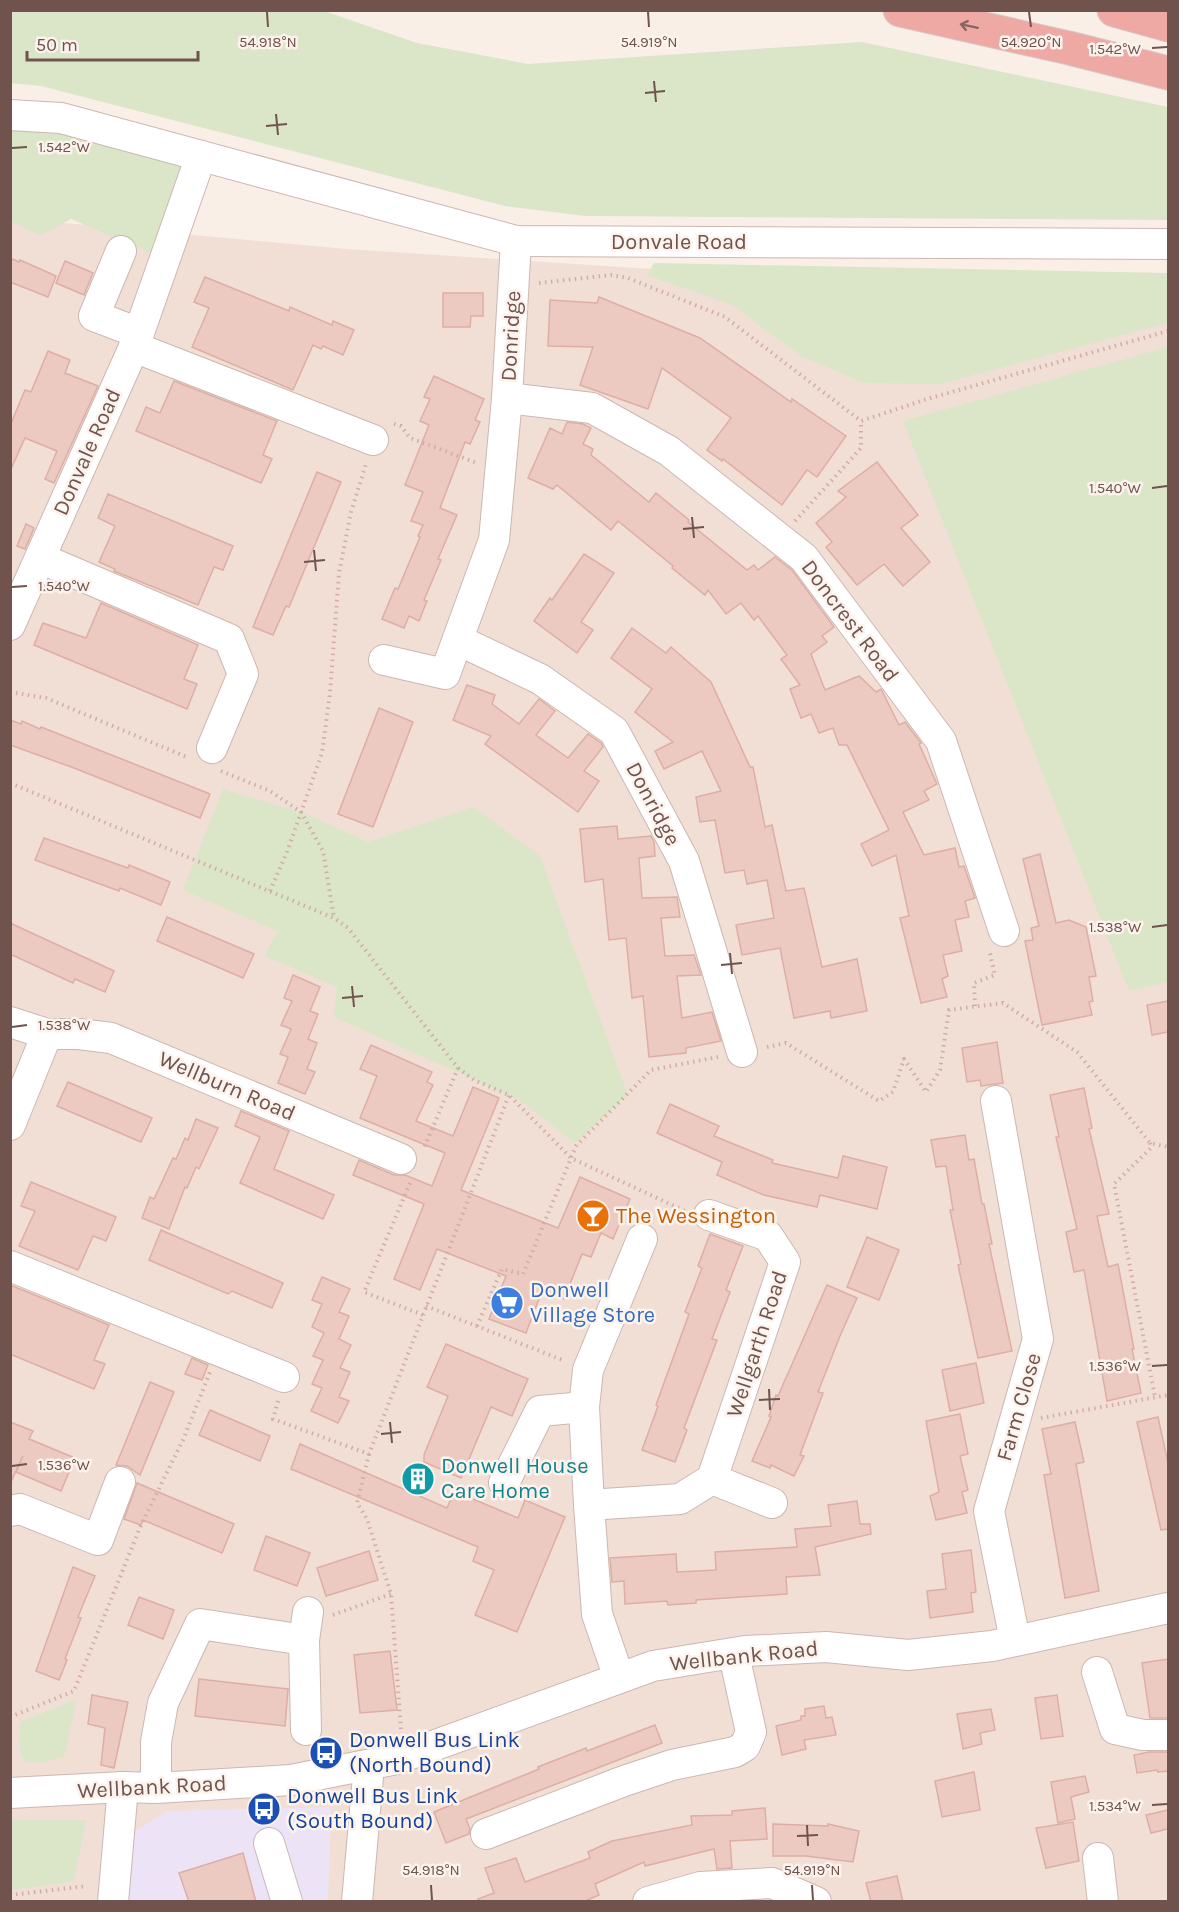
<svg xmlns="http://www.w3.org/2000/svg" width="1179" height="1912" font-family="Karla,sans-serif">
<rect width="100%" height="100%" fill="#faefe7"/>
<polygon fill="#f1dfd6" points="10,218 347,249 1168,303 1168,1901 11,1901"/>
<polygon fill="#ece4f6" points="331,1807 328,1901 98,1902 102,1833 128,1836 167,1811"/>
<g fill="#dae6c7">
<polygon points="10,11 324,11 417,43 528,64 862,42 1168,107 1168,220 585,216 505,206 41,86 11,83"/>
<polygon points="10,129 57,132 182,163 153,254 71,219 40,236 11,221"/>
<polygon points="654,263 1168,273 1168,323 940,384 864,383 801,356 732,305 647,275"/>
<polygon points="1168,347 1168,982 1129,991 903,421"/>
<polygon points="223,789 306,814 368,842 473,807 540,856 628,1095 575,1143 519,1100 334,1017 337,987 265,956 277,931 183,890"/>
<path d="M 77,1699 L 64,1757 L 40,1763 L 25,1762 C 17,1751 20,1735 20,1722 Z"/>
<polygon points="10,1820 86,1820 74,1881 11,1890"/>
</g>
<g fill="#eccac1" stroke="#ddaea4" stroke-width="1.5">
<polygon points="10,258 19,262 20,260 56,276 48,297 10,282"/>
<polygon points="65,261 93,273 84,295 56,283"/>
<polygon points="205,277 289,311 290,307 332,325 333,321 354,330 343,355 323,346 321,349 313,345 293,390 192,347 209,308 194,302"/>
<polygon points="443,293 483,293 483,316 471,316 470,327 443,327"/>
<polygon points="599,297 700,338 791,402 792,399 846,436 817,477 807,470 782,505 723,459 722,461 707,450 731,418 662,368 648,409 580,385 593,347 548,346 550,300 597,303"/>
<polygon points="48,351 70,360 65,373 98,386 54,483 45,479 57,451 25,438 10,471 10,426 25,390 31,392"/>
<polygon points="434,376 484,399 475,420 480,422 470,444 465,442 440,508 457,515 438,559 441,560 424,600 427,601 419,621 409,616 404,628 382,619 395,588 398,589 420,537 418,536 423,525 411,521 423,492 405,485 429,425 420,421 430,399 424,397"/>
<polygon points="174,381 277,421 263,455 272,459 261,483 136,431 146,407 160,413"/>
<polygon points="567,422 583,424 591,428 583,444 593,449 591,455 649,502 656,493 689,520 688,522 747,570 754,565 758,570 775,557 792,570 834,627 822,636 827,642 811,654 825,690 859,676 876,692 881,689 899,725 905,722 921,743 919,744 937,784 924,791 929,800 903,812 924,855 955,848 959,867 964,866 975,898 965,901 969,917 955,920 962,951 943,955 948,976 942,979 947,997 921,1003 900,918 909,916 896,855 872,866 861,844 889,830 847,745 839,745 833,728 819,733 811,714 801,718 790,689 800,685 781,659 787,655 758,616 754,620 741,603 726,614 708,590 705,595 672,568 673,566 618,521 611,530 557,485 553,489 528,478 550,428 562,434"/>
<polygon points="877,462 918,515 901,528 930,562 903,586 884,564 857,585 826,547 832,542 816,523 846,497 838,491"/>
<polygon points="317,472 341,482 289,607 286,606 273,635 253,627"/>
<polygon points="108,494 233,546 223,570 214,567 198,605 114,571 115,569 99,562 115,526 98,518"/>
<polygon points="26,524 34,528 25,549 17,546"/>
<polygon points="584,554 614,573 581,622 593,630 577,653 534,621 550,598 552,600"/>
<polygon points="101,603 198,645 184,679 197,684 187,709 34,645 43,623 86,638"/>
<polygon points="632,628 666,653 671,647 711,682 750,767 753,767 765,827 772,825 786,891 804,888 822,967 857,959 867,1011 831,1018 830,1011 794,1018 780,948 742,955 736,925 774,918 767,880 747,884 744,870 725,873 715,820 700,822 696,797 721,791 702,751 664,769 655,751 673,742 635,712 652,689 611,658"/>
<polygon points="467,685 495,695 492,704 519,724 539,699 555,711 536,735 568,758 588,734 601,743 603,747 584,771 599,781 578,812 485,744 491,736 453,720"/>
<polygon points="379,708 413,722 373,827 338,814"/>
<polygon points="10,720 21,724 22,721 40,729 41,727 210,794 200,818 74,768 10,745"/>
<polygon points="617,826 618,839 651,836 654,842 655,856 639,858 642,898 677,897 680,917 661,918 665,956 694,955 701,975 677,976 682,1018 712,1012 721,1041 686,1048 686,1053 649,1057 643,996 632,998 626,938 609,940 603,879 585,882 580,829"/>
<polygon points="44,838 128,868 129,865 170,882 161,905 120,888 119,891 35,860"/>
<polygon points="1040,854 1056,923 1069,920 1086,927 1096,976 1089,977 1093,1001 1089,1002 1092,1015 1042,1025 1025,941 1033,940 1031,928 1039,926 1023,859"/>
<polygon points="167,917 254,954 243,978 157,941"/>
<polygon points="10,923 114,971 105,992 75,979 73,983 10,954"/>
<polygon points="293,975 320,987 310,1011 318,1014 308,1039 317,1043 307,1069 315,1072 305,1094 278,1083 288,1057 280,1054 291,1029 281,1025 292,1001 284,998"/>
<polygon points="1168,1001 1168,1032 1152,1035 1147,1005"/>
<polygon points="997,1042 1003,1083 981,1086 980,1080 967,1082 962,1048"/>
<polygon points="371,1045 432,1072 427,1082 433,1085 416,1121 453,1136 473,1087 499,1098 461,1190 558,1228 580,1177 630,1199 613,1239 601,1233 591,1257 582,1254 564,1299 542,1291 526,1333 489,1319 506,1276 437,1249 420,1290 394,1279 424,1204 353,1175 359,1160 394,1175 405,1175 432,1186 445,1153 360,1118 377,1076 360,1069"/>
<polygon points="68,1082 152,1118 141,1142 57,1106"/>
<polygon points="1084,1088 1092,1128 1089,1129 1109,1214 1097,1216 1108,1267 1118,1264 1134,1349 1132,1349 1141,1393 1107,1401 1084,1270 1074,1272 1066,1232 1077,1229 1056,1137 1059,1137 1050,1095"/>
<polygon points="670,1104 719,1126 714,1136 773,1160 772,1163 838,1178 843,1156 887,1167 877,1209 820,1195 817,1207 764,1195 717,1175 722,1162 657,1133"/>
<polygon points="241,1111 289,1131 274,1169 334,1195 323,1219 240,1183 260,1137 235,1126"/>
<polygon points="196,1119 218,1128 199,1169 196,1167 187,1188 185,1187 169,1229 142,1218 150,1197 154,1199 173,1158 176,1159 185,1138 188,1140"/>
<polygon points="965,1135 969,1160 974,1159 982,1204 984,1204 992,1244 989,1244 1012,1351 978,1358 958,1265 961,1264 950,1210 953,1210 946,1166 936,1167 931,1140"/>
<polygon points="31,1182 116,1217 106,1241 93,1236 78,1270 19,1246 35,1211 21,1206"/>
<polygon points="161,1230 283,1283 272,1308 232,1291 228,1294 149,1260"/>
<polygon points="710,1234 743,1246 726,1290 730,1292 712,1339 717,1340 684,1428 687,1430 675,1462 642,1450 658,1406 656,1405 689,1314 685,1312 702,1268 698,1266"/>
<polygon points="867,1237 899,1250 879,1300 847,1287"/>
<polygon points="322,1277 350,1289 339,1312 349,1316 339,1339 351,1345 340,1368 350,1372 339,1397 349,1401 338,1423 311,1411 322,1388 312,1384 323,1360 313,1356 324,1333 312,1327 322,1304 312,1300"/>
<polygon points="10,1285 109,1325 94,1360 105,1364 94,1389 10,1354"/>
<polygon points="827,1285 857,1298 840,1336 818,1392 823,1393 800,1455 804,1456 794,1476 771,1465 770,1468 752,1461 771,1417 769,1416 776,1395 778,1396"/>
<polygon points="446,1344 528,1379 512,1416 491,1407 461,1478 424,1462 424,1455 448,1396 427,1387"/>
<polygon points="192,1358 208,1365 202,1380 185,1374"/>
<polygon points="976,1363 984,1403 950,1411 942,1370"/>
<polygon points="150,1382 174,1392 140,1475 127,1466 116,1465"/>
<polygon points="210,1410 270,1436 260,1461 199,1435"/>
<polygon points="960,1414 968,1454 960,1456 968,1490 962,1492 967,1513 936,1520 930,1496 939,1492 926,1421"/>
<polygon points="1158,1417 1168,1463 1168,1529 1161,1530 1137,1422"/>
<polygon points="10,1422 33,1431 29,1439 75,1458 61,1491 16,1472 23,1456 10,1484"/>
<polygon points="1075,1422 1084,1462 1076,1464 1099,1591 1065,1598 1044,1475 1051,1474 1042,1429"/>
<polygon points="300,1444 447,1508 454,1491 518,1518 525,1500 565,1517 517,1632 475,1615 494,1570 473,1561 478,1547 291,1469"/>
<polygon points="137,1483 234,1524 222,1553 143,1520 141,1525 124,1519"/>
<polygon points="857,1501 860,1524 870,1524 871,1534 815,1547 820,1575 786,1577 787,1594 696,1600 696,1603 668,1605 667,1601 625,1604 624,1581 612,1582 610,1558 676,1554 677,1572 716,1570 715,1552 797,1547 795,1529 831,1526 828,1505"/>
<polygon points="266,1536 310,1553 297,1586 254,1570"/>
<polygon points="971,1550 976,1592 971,1593 973,1612 930,1618 927,1591 946,1589 942,1554"/>
<polygon points="369,1551 378,1580 326,1596 317,1568"/>
<polygon points="73,1567 95,1576 78,1617 81,1618 65,1659 67,1660 59,1680 36,1671"/>
<polygon points="139,1597 174,1610 163,1639 128,1625"/>
<polygon points="390,1651 397,1710 360,1713 354,1655"/>
<polygon points="1168,1659 1168,1718 1150,1718 1142,1663"/>
<polygon points="199,1679 288,1689 285,1726 195,1716"/>
<polygon points="92,1695 128,1702 114,1768 101,1765 105,1728 88,1724"/>
<polygon points="1057,1695 1063,1736 1041,1739 1035,1698"/>
<polygon points="824,1706 826,1718 832,1717 836,1735 804,1740 806,1749 782,1755 776,1726 801,1720 801,1716 805,1716 805,1709"/>
<polygon points="991,1709 995,1730 980,1733 982,1744 963,1749 957,1714"/>
<polygon points="655,1725 662,1743 466,1819 470,1829 469,1834 446,1843 434,1812 539,1769 538,1767 586,1748 587,1751"/>
<polygon points="1149,1752 1168,1752 1168,1771 1158,1772 1157,1770 1137,1773 1134,1755"/>
<polygon points="974,1772 980,1810 942,1817 935,1781"/>
<polygon points="1085,1776 1089,1792 1071,1797 1075,1819 1058,1823 1051,1782"/>
<polygon points="765,1808 767,1839 730,1841 732,1868 717,1869 714,1849 645,1866 644,1862 595,1884 599,1895 583,1902 478,1902 478,1899 494,1893 485,1868 516,1858 525,1882 590,1858 588,1852 612,1841 692,1825 691,1816 732,1815 732,1811"/>
<polygon points="1168,1810 1168,1829 1151,1833 1146,1815"/>
<polygon points="1073,1822 1079,1861 1046,1868 1036,1828"/>
<polygon points="773,1824 828,1826 828,1824 859,1831 853,1862 806,1856 773,1856"/>
<polygon points="243,1853 256,1902 189,1902 179,1873"/>
<polygon points="897,1876 903,1902 871,1902 866,1883"/>
</g>
<g fill="none" stroke-linecap="round" stroke-linejoin="round">
<g stroke="#cdb7b1" stroke-width="32">
<g id="minor">
<polyline points="10,115 61,118 516,241 1168,244"/>
<polyline points="121,251 94,316 139,333"/>
<polyline points="134,347 373,440"/>
<polyline points="507,398 592,408 669,451 804,558 941,741 1004,931"/>
<polyline points="40,558 229,639 243,674 212,748"/>
<polyline points="10,625 134,347 201,156"/>
<polyline points="458,640 540,679 614,731 684,861 742,1052"/>
<polyline points="384,660 445,674 494,540 507,398 516,241"/>
<polyline points="10,1022 47,1034"/>
<polyline points="996,1101 1038,1339 989,1511 1015,1640"/>
<polyline points="10,1125 47,1034 79,1034 111,1038 401,1159"/>
<polyline points="10,1266 284,1377"/>
<polyline points="712,1479 772,1503"/>
<polyline points="504,1483 540,1411 584,1407"/>
<polyline points="589,1505 584,1407 588,1370 642,1239"/>
<polyline points="10,1511 20,1509 98,1540 120,1482"/>
<polyline points="304,1640 308,1612"/>
<polyline points="1097,1672 1115,1729 1143,1735 1168,1735"/>
<polyline points="619,1678 597,1614 589,1505 680,1499 712,1479 785,1262 768,1236 709,1215"/>
<polyline points="156,1788 156,1742 163,1703 200,1624 304,1640 306,1730"/>
<polyline points="10,1793 123,1787 156,1788 291,1780 397,1759 653,1666 745,1651 826,1647 908,1655 992,1646 1168,1608"/>
<polyline points="486,1834 624,1781 672,1765 735,1752 745,1746 751,1732 734,1655"/>
<polyline points="269,1843 287,1902"/>
<polyline points="1098,1858 1103,1902"/>
<polyline points="113,1902 123,1787"/>
<polyline points="357,1902 369,1765"/>
<polyline points="648,1902 700,1887 772,1883 816,1902"/>
</g>
</g>
<g stroke="#d4cbca" stroke-width="35">
<g id="highway">
<polyline points="900,10 1069,48 1168,73"/>
<polyline points="1114,10 1168,25"/>
</g>
</g>
<g stroke="#d1ada5" stroke-width="4" stroke-dasharray="1.5 4.5" stroke-linecap="butt">
<polyline points="539,283 611,275 628,278 725,317 861,421"/>
<polyline points="394,424 401,426 410,438 477,463"/>
<polyline points="795,521 861,448 861,421 927,399 1168,331"/>
<polyline points="10,692 46,698 189,758"/>
<polyline points="221,771 270,791 301,812 323,851 334,918"/>
<polyline points="10,783 334,918 348,928 458,1068 424,1148"/>
<polyline points="270,891 287,852 322,753 330,693 339,573 351,512 366,464"/>
<polyline points="975,1006 974,983 995,975 990,953"/>
<polyline points="767,1047 786,1043 879,1101 893,1092 904,1059 926,1092 940,1070 949,1010 1003,1003 1077,1052 1150,1143 1168,1147"/>
<polyline points="458,1068 474,1080 509,1095 571,1158 685,1211"/>
<polyline points="1150,1143 1151,1148 1114,1184 1155,1397"/>
<polyline points="410,1183 364,1292 423,1315"/>
<polyline points="426,1306 565,1361"/>
<polyline points="477,1326 502,1269 523,1274 576,1146 651,1070 718,1057"/>
<polyline points="278,1401 273,1419 369,1454 509,1095"/>
<polyline points="1041,1418 1168,1395"/>
<polyline points="369,1454 357,1503 367,1519 391,1594 401,1729"/>
<polyline points="333,1615 391,1594"/>
<polyline points="10,1717 74,1691 141,1525 183,1440 210,1372"/>
<polyline points="10,1895 87,1886"/>
</g>
<use href="#minor" stroke="#fff" stroke-width="30"/>
<use href="#highway" stroke="#eea9a4" stroke-width="33"/>
</g>
<defs><path id="oneway-shaft" d="M-6 0H5M1.5-3L5.5 0L1.5 3" fill="none" stroke-width="1.6" stroke-linecap="round" stroke-linejoin="round" transform="scale(1.5)"/></defs>
<use stroke="#8a645f" href="#oneway-shaft" transform="translate(969 26) rotate(-168)"/>
<path fill="none" stroke="#71534e" stroke-width="2" d="M 267,12 L 268,27M 648,12 L 649,27M 1029,12 L 1031,27M 1152,48 L 1167,47M 654,81 L 656,102M 645,93 L 665,91M 276,114 L 278,135M 266,126 L 287,124M 12,148 L 27,147M 1152,488 L 1167,486M 692,517 L 694,538M 683,529 L 704,527M 314,550 L 316,571M 304,562 L 325,560M 12,587 L 27,586M 1152,927 L 1167,925M 730,953 L 732,974M 721,965 L 742,963M 352,986 L 354,1007M 342,998 L 363,996M 12,1027 L 27,1025M 1152,1366 L 1167,1365M 769,1389 L 770,1410M 759,1400 L 780,1399M 390,1422 L 392,1443M 381,1434 L 401,1432M 12,1466 L 27,1464M 1152,1805 L 1167,1804M 807,1825 L 808,1846M 797,1836 L 818,1835M 431,1885 L 432,1900M 812,1885 L 813,1900"/>
<defs>
<g id="bar-disc" transform="scale(1.725)"><circle r="9.5" fill="#e8710a" stroke="#fdf3ed"/><path d="M-6-5H6L.8 .8V4.5H3.5V6h-7V4.5H-.8V.8Z" fill="#fff"/></g>
<g id="supermarket-disc" transform="scale(1.725)"><circle r="9.5" fill="#3f7fe0" stroke="#fdf3ed"/><path d="M-6-5.5h2.5l.6 2H6L4.5 2H-2.5L-4.4-4H-6ZM-1.5 3.2a1.3 1.3 0 1 0 .1 0ZM3 3.2a1.3 1.3 0 1 0 .1 0Z" fill="#fff"/></g>
<g id="building-disc" transform="scale(1.725)"><circle r="9.5" fill="#0f9aa8" stroke="#fdf3ed"/><path d="M-4-6H4V6H1V3H-1V6H-4ZM-2.5-4.3h1.7v1.8h-1.7ZM.8-4.3h1.7v1.8H.8ZM-2.5-1h1.7V.8h-1.7ZM.8-1h1.7V.8H.8Z" fill="#fff"/></g>
<g id="bus-disc" transform="scale(1.725)"><circle r="9.5" fill="#1a4fb4" stroke="#fdf3ed"/><path d="M-5-6H5V4H4V6H2V4H-2V6H-4V4H-5ZM-3.5-4V0h7V-4ZM-3.5 1.2v1.5H-2V1.2ZM2 1.2v1.5H3.5V1.2Z" fill="#fff"/></g>
</defs>
<g fill-rule="evenodd">
<use href="#bar-disc" x="593" y="1216"/>
<use href="#supermarket-disc" x="507" y="1303"/>
<use href="#building-disc" x="418" y="1479"/>
<use href="#bus-disc" x="326" y="1753"/>
<use href="#bus-disc" x="264" y="1809"/>
</g>
<g text-anchor="middle" dominant-baseline="central" stroke-width="5" stroke-linejoin="round" paint-order="stroke">
<g font-size="22" fill="#71534e" stroke="#fdf3ed">
<text x="679" y="242">Donvale Road</text>
<text transform="translate(511 336) rotate(-87)">Donridge</text>
<text transform="translate(87 452) rotate(-66)">Donvale Road</text>
<text transform="translate(850 621) rotate(53)">Doncrest Road</text>
<text transform="translate(653 804) rotate(62)">Donridge</text>
<text transform="translate(227 1086) rotate(23)">Wellburn Road</text>
<text transform="translate(757 1344) rotate(-72)">Wellgarth Road</text>
<text transform="translate(1019 1407) rotate(-74)">Farm Close</text>
<text transform="translate(744 1656) rotate(-6)">Wellbank Road</text>
<text transform="translate(152 1787) rotate(-3)">Wellbank Road</text>
</g>
<g font-size="22" fill="#c56008" stroke="#fdf3ed" text-anchor="start">
<text x="616" y="1216">The Wessington</text>
</g>
<g font-size="22" fill="#366cbe" stroke="#fdf3ed" text-anchor="start">
<text x="530" y="1290">Donwell<tspan x="530" dy="25">Village Store</tspan></text>
</g>
<g font-size="22" fill="#0d838f" stroke="#fdf3ed" text-anchor="start">
<text x="441" y="1466">Donwell House<tspan x="441" dy="25">Care Home</tspan></text>
</g>
<g font-size="22" fill="#164399" stroke="#fdf3ed" text-anchor="start">
<text x="349" y="1740">Donwell Bus Link<tspan x="349" dy="25">(North Bound)</tspan></text>
<text x="287" y="1796">Donwell Bus Link<tspan x="287" dy="25">(South Bound)</tspan></text>
</g>
</g>
<g font-size="15" text-anchor="middle" fill="#71534e" stroke="#fdf3ed" stroke-width="5" stroke-linejoin="round" paint-order="stroke">
<text x="268" y="47">54.918°N</text>
<text x="649" y="47">54.919°N</text>
<text x="1031" y="47">54.920°N</text>
<text x="1115" y="54">1.542°W</text>
<text x="64" y="152">1.542°W</text>
<text x="1115" y="493">1.540°W</text>
<text x="64" y="591">1.540°W</text>
<text x="1115" y="932">1.538°W</text>
<text x="64" y="1030">1.538°W</text>
<text x="1115" y="1371">1.536°W</text>
<text x="64" y="1470">1.536°W</text>
<text x="1115" y="1811">1.534°W</text>
<text x="431" y="1875">54.918°N</text>
<text x="812" y="1875">54.919°N</text>
</g>
<rect width="1179" height="1912" fill="none" stroke="#71534e" stroke-width="24"/>
<path d="M27 51v9h171v-9" fill="none" stroke="#71534e" stroke-width="3"/>
<text x="36" y="51" font-size="18" fill="#71534e" stroke="#fdf3ed" stroke-width="4.5" paint-order="stroke">50 m</text>
</svg>
